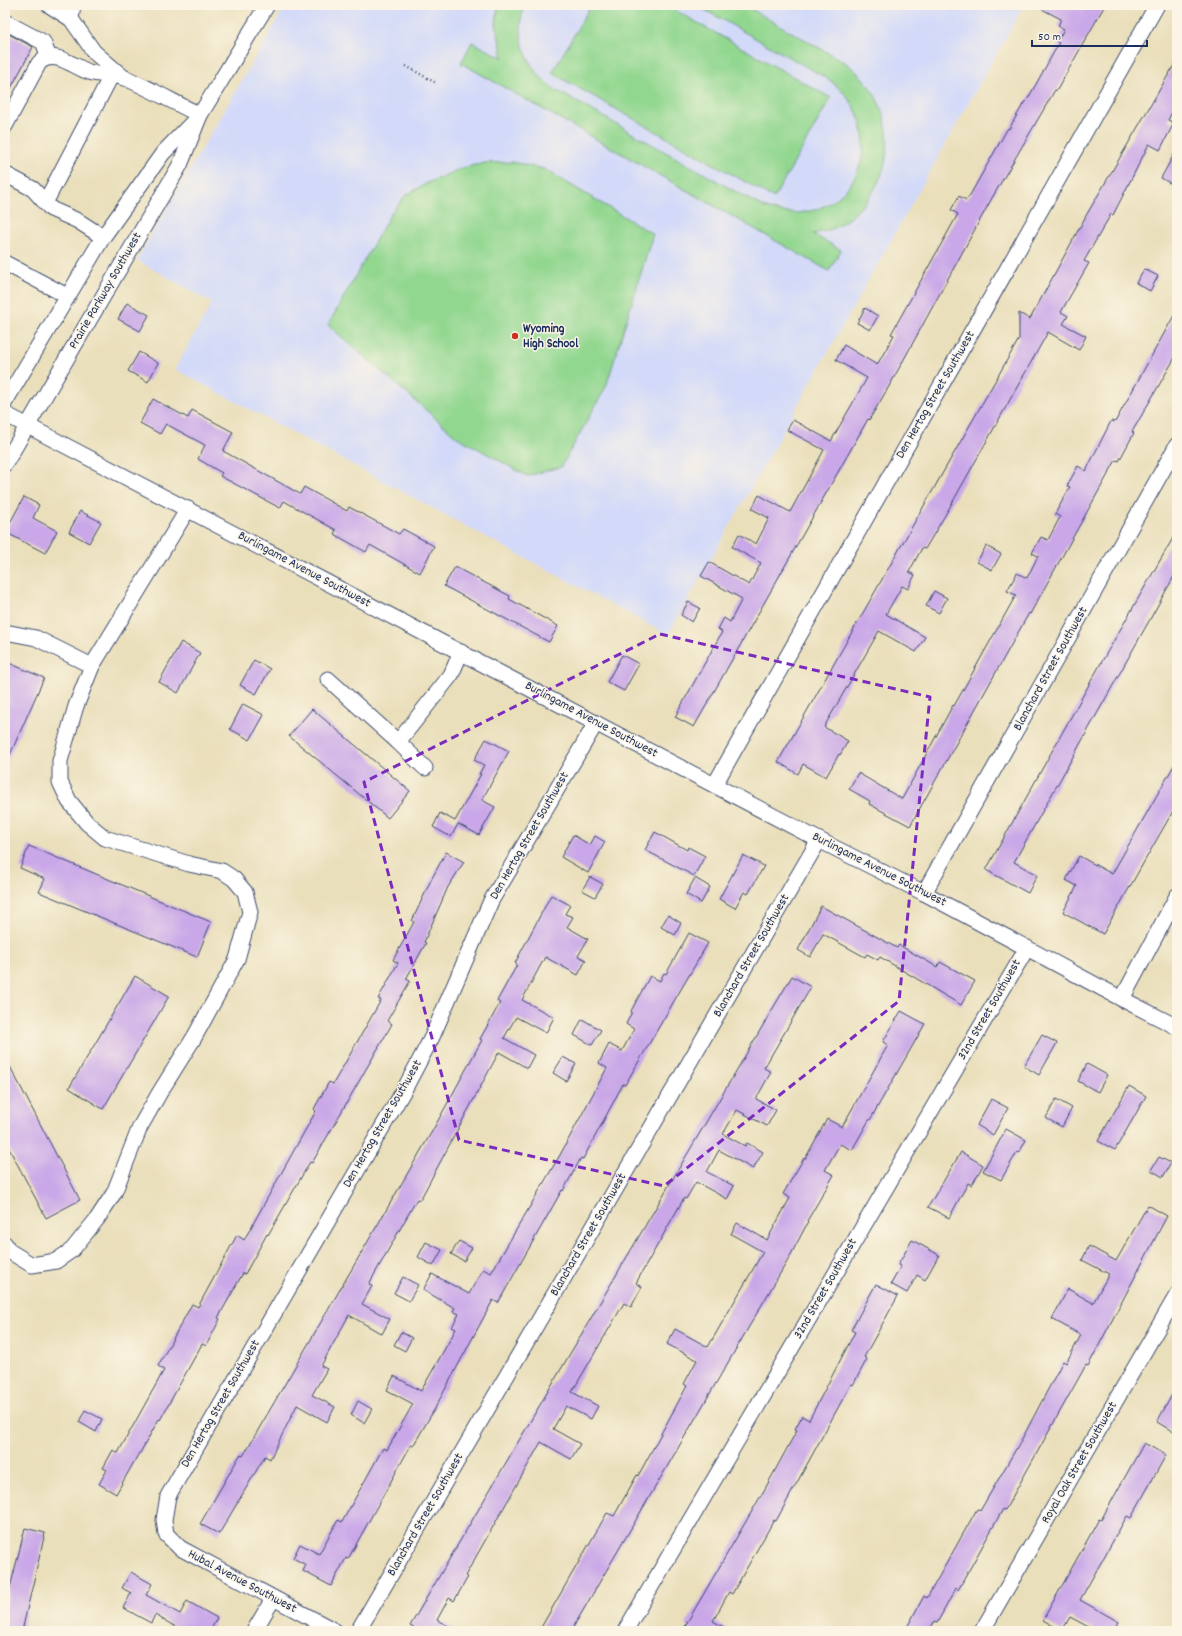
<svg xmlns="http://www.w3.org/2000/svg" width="1182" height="1636" font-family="Dekko,sans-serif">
<rect width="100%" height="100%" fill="#fcf5e5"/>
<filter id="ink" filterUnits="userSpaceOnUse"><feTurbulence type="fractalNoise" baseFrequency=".025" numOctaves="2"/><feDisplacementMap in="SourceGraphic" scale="8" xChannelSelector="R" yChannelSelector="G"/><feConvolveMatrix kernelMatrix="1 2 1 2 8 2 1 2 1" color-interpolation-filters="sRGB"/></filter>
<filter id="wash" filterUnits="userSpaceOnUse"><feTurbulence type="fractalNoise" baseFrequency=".012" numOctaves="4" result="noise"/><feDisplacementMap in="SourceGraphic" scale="16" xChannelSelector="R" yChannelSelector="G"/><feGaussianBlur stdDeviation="0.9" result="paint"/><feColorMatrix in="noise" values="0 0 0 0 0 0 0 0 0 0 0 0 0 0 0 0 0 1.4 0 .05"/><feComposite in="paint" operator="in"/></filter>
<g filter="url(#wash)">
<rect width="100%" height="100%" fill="#eadfbb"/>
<polygon fill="#d2d9f9" points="286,5 1024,5 668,635 175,369 212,303 137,260"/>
<g fill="#92d790" stroke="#568377">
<path d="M 498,5 L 524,5 C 515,40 526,67 554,89 L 763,207 C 847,239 904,134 828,79 L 696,5 L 744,5 L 846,63 C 906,108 900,191 834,228 C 828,231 820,232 813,234 L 841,250 L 829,271 L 461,63 L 472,42 L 503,58 L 496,24 Z"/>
<polygon points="591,5 666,5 831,98 774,198 552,73"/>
<polygon points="512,162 544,169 653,234 606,387 561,467 527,476 457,437 328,325 391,213 405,196 427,183 462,168 485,163"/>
</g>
<g id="blocks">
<g fill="#c9a7e8">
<polygon points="1034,5 1105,5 1057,90 1055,90 992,198 891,383 869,420 868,419 694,727 675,717 722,632 718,629 724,618 730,622 742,599 701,576 709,562 749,585 761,563 732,547 739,534 756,544 769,518 752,509 759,495 790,512 824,450 787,430 793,420 831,441 867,378 836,360 844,345 877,365 894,335 891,334 958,214 951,210 959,196 966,200 970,195 1008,128 1009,129 1025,101 1026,102 1059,43 1057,42 1064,29 1058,26 1061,19"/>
<polygon points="5,32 33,47 5,99"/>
<polygon points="1177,60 1177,103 1168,120 1174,123 1160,150 1149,144 1113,215 1111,214 1084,261 1089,263 1061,312 1068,316 1063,324 1086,336 1079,350 1048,332 947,512 925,549 922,548 909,572 915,575 908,589 902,586 886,614 925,637 916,652 879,631 824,727 848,741 840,755 839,754 826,777 803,764 798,774 778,762 1019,339 1019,313 1030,319 1087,214"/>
<polygon points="1177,149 1177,187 1161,178"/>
<polygon points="1144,269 1158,276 1150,291 1136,283"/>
<polygon points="127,303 149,315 140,331 118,319"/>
<polygon points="865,308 878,316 870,330 857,323"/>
<polygon points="1177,310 1177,354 1132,432 1134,433 1119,461 1116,460 1030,614 1029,613 910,826 869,804 870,801 849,789 858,773 902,799 953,705 954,706 1016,595 1007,591 1017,573 1027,578 1038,556 1032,553 1041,537 1048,540 1060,517 1055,514 1070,487 1067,486 1078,466 1086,471 1111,421 1115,422"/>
<polygon points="139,352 158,363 148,382 128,371"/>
<polygon points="153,399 188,418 192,410 233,432 223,451 300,494 304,487 347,511 349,507 399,534 403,529 434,546 420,573 370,545 366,552 334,534 336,530 284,501 280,508 220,476 222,473 198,459 205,445 166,424 160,434 140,423"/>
<polygon points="24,497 39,505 33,518 57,531 45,553 5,532"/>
<polygon points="80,511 101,522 89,543 69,532"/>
<polygon points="1177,531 1177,571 1014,862 1037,875 1028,893 986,870 1101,663"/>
<polygon points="986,546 1001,554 992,570 977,562"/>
<polygon points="455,567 510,596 509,599 558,626 549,642 444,586"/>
<polygon points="934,591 947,598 939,613 926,606"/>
<polygon points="688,602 700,608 692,622 681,615"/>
<polygon points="181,642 200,653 178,693 159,682"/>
<polygon points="622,655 639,664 624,691 607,682"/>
<polygon points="254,660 270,669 256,694 240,685"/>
<polygon points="9,663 44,678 5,766 5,673"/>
<polygon points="243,704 264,715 250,740 230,729"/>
<polygon points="312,709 410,791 388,818 289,736"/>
<polygon points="486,739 509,751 482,800 495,807 479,835 458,824 451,837 433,827 440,813 455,821 481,774 479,774 484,765 474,760"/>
<polygon points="1177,760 1177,804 1103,934 1063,912 1077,886 1066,880 1079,856 1112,874"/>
<polygon points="655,832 687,850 688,847 705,856 694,876 645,850"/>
<polygon points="573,835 590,845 595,836 605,842 588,873 561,857"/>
<polygon points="29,846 211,922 197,957 39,892 45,879 20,868"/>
<polygon points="446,852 464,862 448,887 424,942 426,943 406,979 410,981 387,1021 392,1024 312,1163 310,1162 268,1235 267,1234 245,1274 243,1273 218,1318 220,1319 206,1346 202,1344 160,1420 159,1419 140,1453 139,1453 116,1494 99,1484 107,1470 103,1468 113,1450 118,1453 164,1370 158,1366 192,1304 198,1307 237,1235 244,1240 316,1111 314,1109 329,1082 333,1084 352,1051 381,1000 378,999 398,963 393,960 414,922 412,921 431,880"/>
<polygon points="743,855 764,866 748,894 744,892 735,908 719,899"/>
<polygon points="590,877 603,884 595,897 582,890"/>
<polygon points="695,878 710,887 701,903 686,894"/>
<polygon points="551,895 570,905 565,914 573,917 567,927 588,939 578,956 586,960 578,975 545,957 522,1000 554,1017 546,1033 516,1017 504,1038 534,1055 527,1068 499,1052 420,1200 417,1199 369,1284 372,1286 362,1304 390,1319 382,1334 349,1315 321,1366 327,1369 312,1395 335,1407 327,1422 297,1405 270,1459 265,1456 219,1534 200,1524 240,1455 243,1456 434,1128 482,1040 480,1039 500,1003 497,1001 517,965 515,963"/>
<polygon points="821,906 897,948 899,945 937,967 940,962 975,981 961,1005 880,957 878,960 867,954 865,957 823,934 810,957 798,950"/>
<polygon points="668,915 681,923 675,935 661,927"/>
<polygon points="689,933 708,943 625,1085 623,1084 583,1159 581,1158 563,1191 562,1190 498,1303 493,1300 434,1410 413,1446 411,1445 348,1559 346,1558 331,1586 303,1571 306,1565 293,1558 300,1544 319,1554 338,1520 342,1522 383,1448 387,1450 413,1404 387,1390 394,1376 421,1391 456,1329 452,1327 459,1314 453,1311 455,1308 423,1290 432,1274 469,1294 483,1269 491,1273 560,1155 607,1068 599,1063 609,1044 622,1051 634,1029 626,1024 632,1012 631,1011 650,976 660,981 664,973 666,974"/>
<polygon points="135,976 169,996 103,1109 69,1088"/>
<polygon points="792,976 811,987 764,1068 771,1072 756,1099 776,1110 767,1126 737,1110 723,1134 745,1146 747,1143 763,1152 753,1169 719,1150 707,1172 734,1186 727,1199 696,1182 686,1199 684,1198 636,1283 642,1287 631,1307 624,1303 572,1392 598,1406 591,1419 566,1406 553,1429 580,1444 571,1459 541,1442 465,1576 468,1577 454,1601 449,1598 437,1620 457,1631 419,1631 410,1626"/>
<polygon points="901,1011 925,1024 870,1120 869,1120 852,1150 840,1144 825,1170 834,1175 807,1221 808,1222 788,1260 571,1631 539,1631 607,1513 614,1516 637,1475 638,1476 687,1386 684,1384 697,1360 667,1344 675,1329 708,1347 763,1252 731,1234 737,1223 767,1240 790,1198 783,1194 804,1158 805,1159 827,1119 842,1127 888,1045 883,1042"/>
<polygon points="582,1019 601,1030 592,1045 574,1035"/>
<polygon points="1042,1035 1057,1043 1039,1075 1024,1066"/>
<polygon points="5,1057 80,1200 46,1218 5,1141"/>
<polygon points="563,1057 576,1064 566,1081 553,1073"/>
<polygon points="1087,1064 1107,1075 1098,1092 1078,1081"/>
<polygon points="1129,1086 1146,1096 1115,1150 1098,1141"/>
<polygon points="991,1099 1008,1108 993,1135 977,1125"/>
<polygon points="1056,1099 1072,1108 1062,1127 1046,1118"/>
<polygon points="1006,1129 1026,1140 1019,1153 1017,1152 1001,1180 983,1171"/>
<polygon points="961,1152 983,1165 972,1185 968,1183 949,1218 928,1207"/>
<polygon points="1159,1157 1171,1163 1163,1177 1151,1170"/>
<polygon points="1148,1205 1167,1216 1088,1366 1086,1365 1005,1510 1003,1509 958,1590 956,1588 937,1623 934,1622 929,1631 905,1631 924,1596 927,1598 977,1509 980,1511 1023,1437 1063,1361 1066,1363 1081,1335 1052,1319 1068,1289 1093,1303 1109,1274 1082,1260 1089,1246 1116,1261"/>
<polygon points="912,1240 939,1255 925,1280 917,1275 907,1293 891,1284 901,1266 898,1265"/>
<polygon points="459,1241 472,1248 464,1261 451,1254"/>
<polygon points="426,1242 442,1250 433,1266 418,1257"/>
<polygon points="403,1277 418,1285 409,1301 394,1293"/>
<polygon points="876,1284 898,1296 864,1357 867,1359 853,1385 851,1384 776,1521 774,1520 732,1594 729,1592 713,1621 731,1631 694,1631 685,1626 766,1487 797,1430 795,1429 802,1416 809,1420 855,1332 851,1330"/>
<polygon points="401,1332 412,1338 405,1351 394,1345"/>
<polygon points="1177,1386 1177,1434 1157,1422"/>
<polygon points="358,1401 372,1409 364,1423 351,1415"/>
<polygon points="85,1410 102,1419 96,1432 79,1422"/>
<polygon points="1144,1443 1166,1455 1131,1518 1127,1516 1080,1600 1119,1622 1114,1631 1096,1631 1070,1617 1062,1631 1043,1620 1099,1519 1101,1520"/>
<polygon points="25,1528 45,1533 22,1631 5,1631 5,1608"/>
<polygon points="131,1572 152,1584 146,1595 180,1614 187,1601 217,1618 210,1631 183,1631 155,1615 151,1623 123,1608 131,1593 122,1588"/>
</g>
</g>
</g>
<g filter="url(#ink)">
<use href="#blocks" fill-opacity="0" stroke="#3a496c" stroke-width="1"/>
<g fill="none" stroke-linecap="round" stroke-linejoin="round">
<g stroke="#3a496c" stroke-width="17">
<g id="minor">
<polyline points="49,5 71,19"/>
<polyline points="73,5 71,19 94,52 124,78"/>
<polyline points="5,22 43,42 49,57"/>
<path d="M 5,126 L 39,63 C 53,48 74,67 89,72 C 100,76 114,74 125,78 C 151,89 175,103 200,115"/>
<polyline points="5,174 33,189 51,209 78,221 103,237"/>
<polyline points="45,203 111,76"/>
<polyline points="5,263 67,296"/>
<polyline points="5,402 103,237 163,153 195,120"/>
<polyline points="5,414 819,840 924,893 1122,999 1177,1027"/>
<polyline points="5,464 180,165 200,115 267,5"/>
<polyline points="5,632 36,638 92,666"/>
<polyline points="328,679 398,742 451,675 461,652"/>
<polyline points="398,742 425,768"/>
<polyline points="715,784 1157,5"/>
<polyline points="924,893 1177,445"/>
<polyline points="1122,999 1177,896"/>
<polyline points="5,1244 9,1251 32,1265 56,1261 72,1250 97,1219 114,1193 140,1127 160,1092 195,1036 237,959 250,912 245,892 234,879 222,871 189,864 105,838 87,823 69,801 60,782 60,761 76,706 92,666 188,509"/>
<polyline points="254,1631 273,1599"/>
<polyline points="335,1631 180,1548 166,1534 164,1520 168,1496 404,1090 432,1037 491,901 596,723"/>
<polyline points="358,1631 819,840"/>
<polyline points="625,1631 1027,948"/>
<polyline points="982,1631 1177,1295"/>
</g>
</g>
<polyline stroke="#3a496c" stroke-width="2.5" stroke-dasharray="1 3" stroke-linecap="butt" points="406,66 436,83"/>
<use href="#minor" stroke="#fff" stroke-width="15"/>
</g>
</g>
<path fill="none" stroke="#7b2cbf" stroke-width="3" stroke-dasharray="8 5" stroke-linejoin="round" d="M 660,634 L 930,697 L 899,1001 L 664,1186 L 459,1140 L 364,782 Z"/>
<circle fill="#c8321e" stroke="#fcf5e5" stroke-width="1.5" cx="515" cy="336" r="4"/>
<g text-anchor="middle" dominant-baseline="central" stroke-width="3" stroke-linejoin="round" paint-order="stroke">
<g font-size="13" fill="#1b2f5e" stroke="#fcf5e5">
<text transform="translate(106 291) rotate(-60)">Prairie Parkway Southwest</text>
<text transform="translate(936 395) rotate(-60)">Den Hertog Street Southwest</text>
<text transform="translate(304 570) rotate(28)">Burlingame Avenue Southwest</text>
<text transform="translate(1051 669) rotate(-61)">Blanchard Street Southwest</text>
<text transform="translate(591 720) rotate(28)">Burlingame Avenue Southwest</text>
<text transform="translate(530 836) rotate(-60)">Den Hertog Street Southwest</text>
<text transform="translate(879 870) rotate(27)">Burlingame Avenue Southwest</text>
<text transform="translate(752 956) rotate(-60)">Blanchard Street Southwest</text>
<text transform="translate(990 1010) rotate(-60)">32nd Street Southwest</text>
<text transform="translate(383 1124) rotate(-60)">Den Hertog Street Southwest</text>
<text transform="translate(589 1235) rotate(-60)">Blanchard Street Southwest</text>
<text transform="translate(826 1289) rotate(-60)">32nd Street Southwest</text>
<text transform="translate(221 1404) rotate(-60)">Den Hertog Street Southwest</text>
<text transform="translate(1080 1463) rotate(-60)">Royal Oak Street Southwest</text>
<text transform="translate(426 1515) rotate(-60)">Blanchard Street Southwest</text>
<text transform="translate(242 1582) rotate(28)">Hubal Avenue Southwest</text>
</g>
<g font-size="13" font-weight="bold" fill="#1b2f5e" stroke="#fcf5e5" text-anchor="start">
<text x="523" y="329">Wyoming<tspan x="523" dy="15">High School</tspan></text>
</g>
</g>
<rect width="1182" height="1636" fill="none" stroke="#fcf5e5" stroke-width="20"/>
<path d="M1032 40v6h115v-6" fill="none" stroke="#1b2f5e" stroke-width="2"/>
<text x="1038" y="40" font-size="12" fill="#1b2f5e" stroke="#fcf5e5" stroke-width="3" paint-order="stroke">50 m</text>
</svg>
